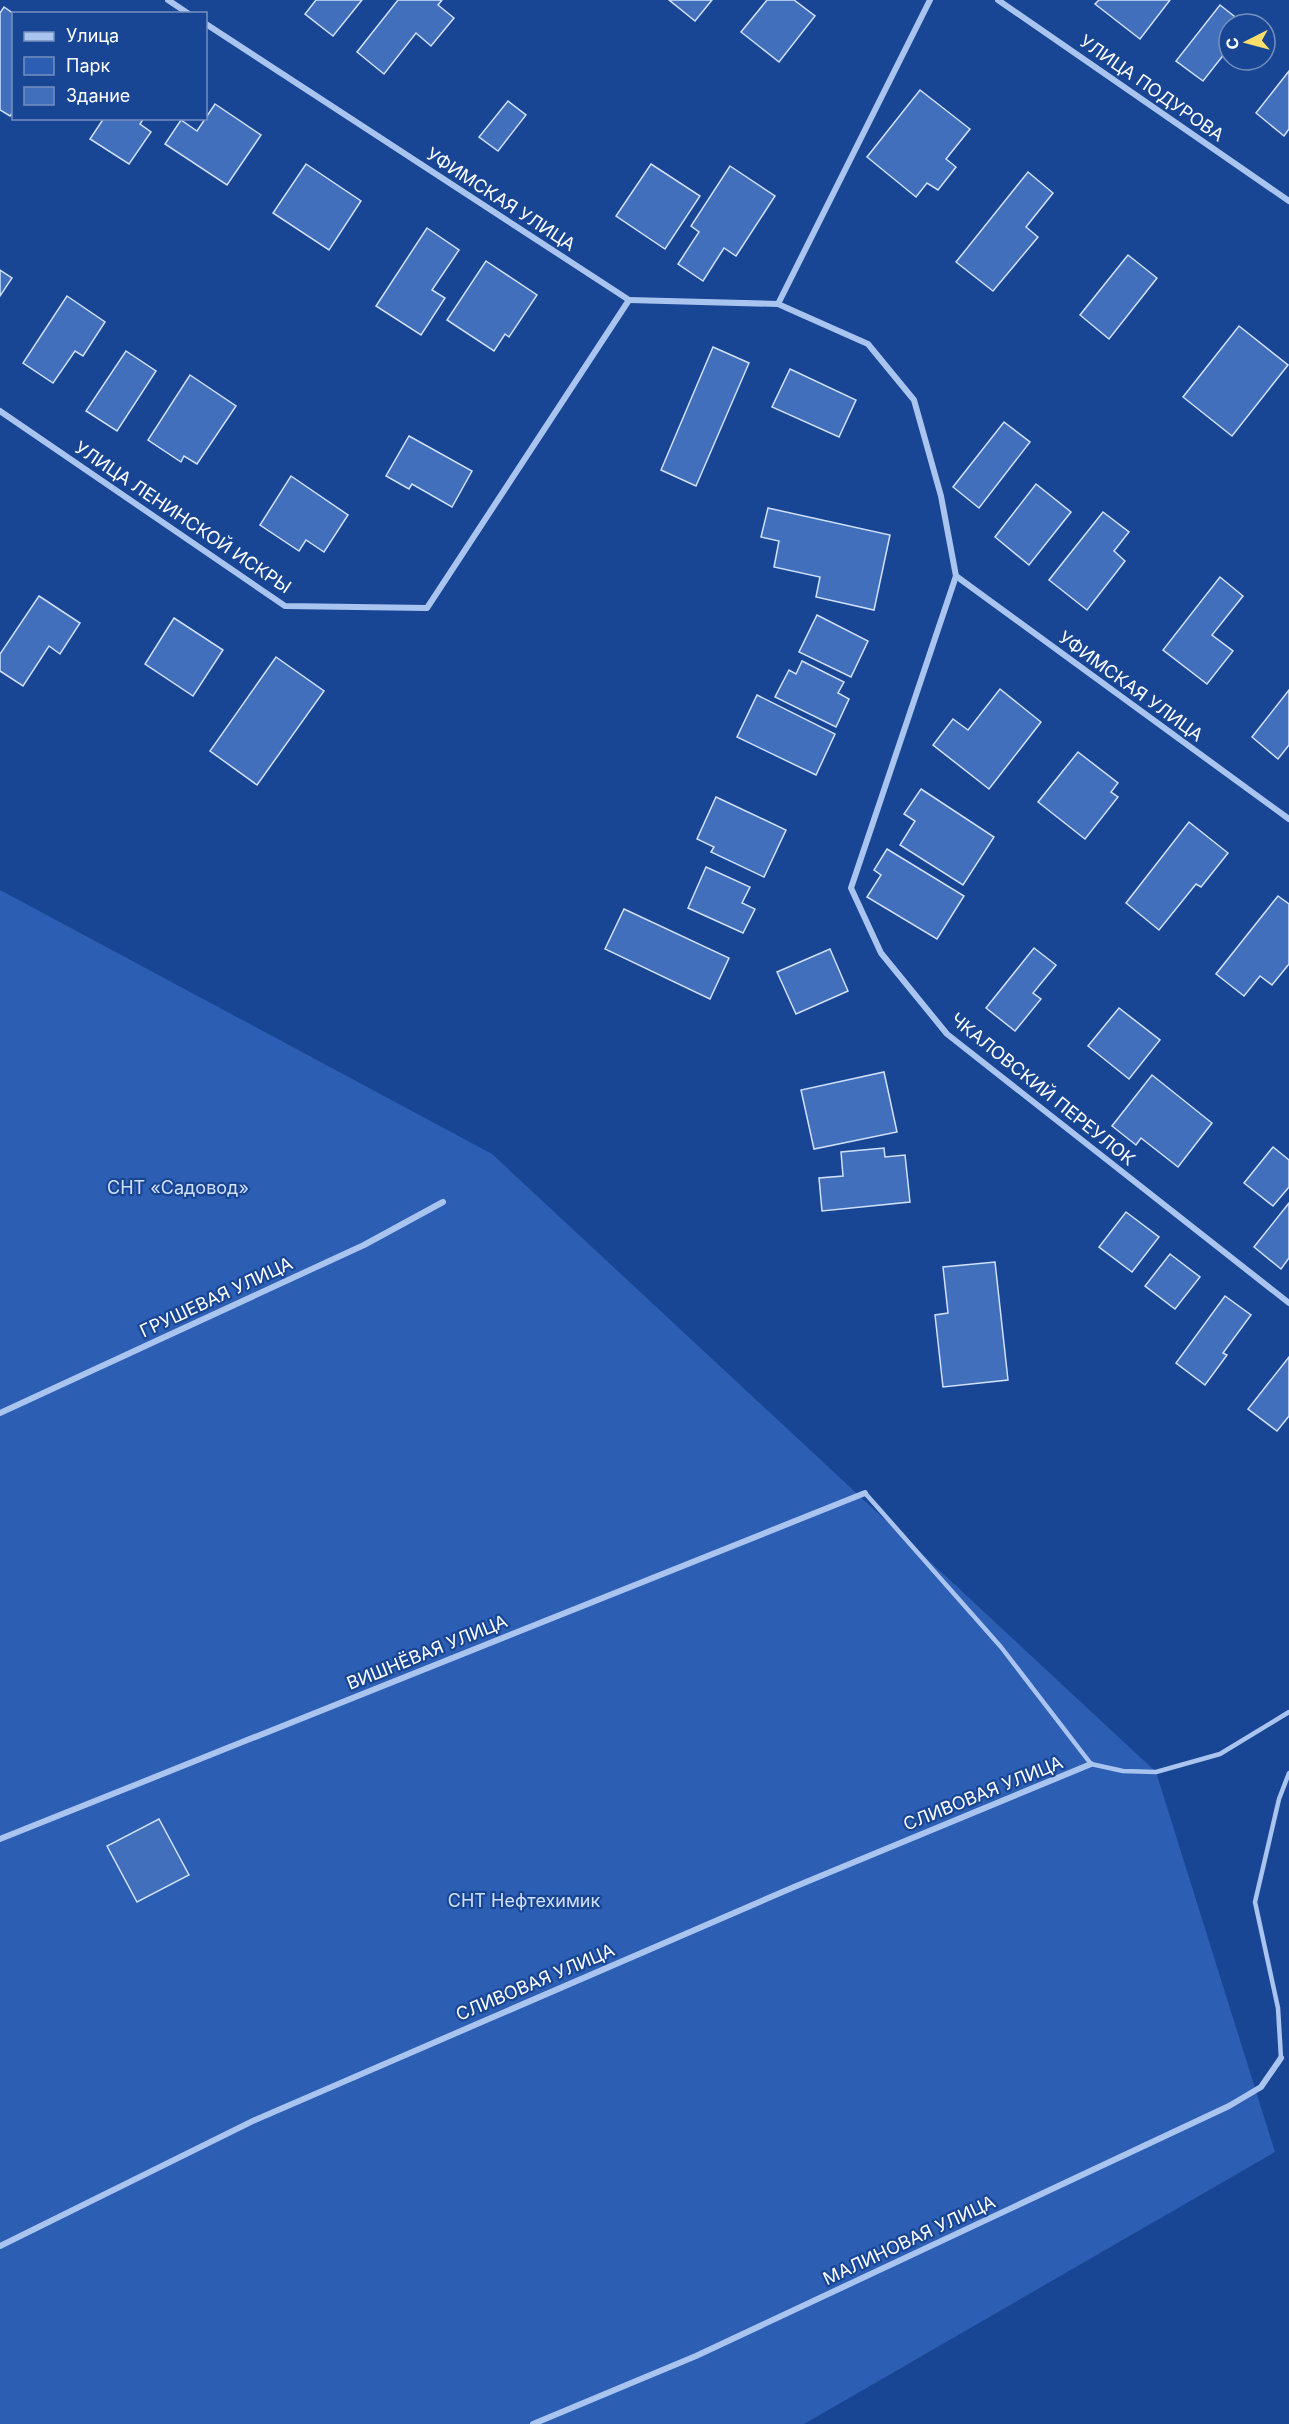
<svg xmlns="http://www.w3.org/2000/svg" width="1289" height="2424" font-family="Inter,sans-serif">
<rect width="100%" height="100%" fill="#194694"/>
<polygon fill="#2c5eb3" points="0,890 492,1154 1156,1772 1275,2152 804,2424 0,2424"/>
<g fill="#416fbb" stroke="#d1e1fb" stroke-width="1.5">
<polygon points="316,0 362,0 333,36 305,14"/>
<polygon points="398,0 442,0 438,5 454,18 431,46 416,33 384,74 357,52"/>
<polygon points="669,0 712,0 695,21"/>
<polygon points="794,0 815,16 779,62 741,32 767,0"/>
<polygon points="1099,0 1170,0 1140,39 1095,4"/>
<polygon points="1220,5 1244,24 1229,24 1229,48 1203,81 1176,61"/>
<polygon points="4,7 14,14 14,111 10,116 0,110 0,13"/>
<polygon points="1289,71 1289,129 1284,136 1256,113"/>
<polygon points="920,90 970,129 946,159 956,167 938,190 927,183 916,197 867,157"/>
<polygon points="508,101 526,115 498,151 479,137"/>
<polygon points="215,104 261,135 227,185 165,144 181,120 197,131"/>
<polygon points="104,118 144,118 140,124 151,132 129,164 90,139"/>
<polygon points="306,164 361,201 329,250 273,213"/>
<polygon points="651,164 700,196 665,249 616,216"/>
<polygon points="730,166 775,196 736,256 724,248 703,281 678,264 699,232 691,226"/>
<polygon points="1028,172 1053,193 1026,227 1038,237 993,291 956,262"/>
<polygon points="427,228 459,250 432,290 445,298 421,335 376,306"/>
<polygon points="1128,255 1157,278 1109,339 1080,315"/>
<polygon points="486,261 537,295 509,337 505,334 494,351 447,320"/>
<polygon points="0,270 12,278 0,296"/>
<polygon points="67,296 105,322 83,356 75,351 53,383 23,363"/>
<polygon points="1239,326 1288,365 1232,436 1183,397"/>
<polygon points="713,347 749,363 696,486 661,470"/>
<polygon points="126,351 156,371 117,431 86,411"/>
<polygon points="790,369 856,400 839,437 772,407"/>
<polygon points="190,375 236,406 197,464 184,456 181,462 148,440"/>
<polygon points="1004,422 1030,442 979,508 953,487"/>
<polygon points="409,436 472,471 452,507 412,484 409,489 386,476"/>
<polygon points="291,476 348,515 324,552 306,540 299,551 260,525"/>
<polygon points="1036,484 1071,512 1029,565 995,537"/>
<polygon points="768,508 890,535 874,610 816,597 820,577 774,567 779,541 761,537"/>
<polygon points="1103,512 1129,532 1114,551 1125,561 1087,610 1049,580"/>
<polygon points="1220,577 1243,596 1212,635 1233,651 1207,684 1163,650"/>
<polygon points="39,596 80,623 60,654 49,646 23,686 0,671 0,654"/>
<polygon points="817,615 868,641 851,677 799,652"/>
<polygon points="174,618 223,650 193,696 145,664"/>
<polygon points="276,657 324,691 257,785 210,751"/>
<polygon points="802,661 844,682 838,693 849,699 836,727 775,697 789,670 796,674"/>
<polygon points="1000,689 1041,722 989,789 933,745 953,719 968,730"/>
<polygon points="1289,690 1289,745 1278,759 1252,737"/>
<polygon points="757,695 835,734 816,775 737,737"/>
<polygon points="1078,752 1118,783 1111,792 1118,797 1085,839 1038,802"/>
<polygon points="921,789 994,837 963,885 900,845 915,821 904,814"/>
<polygon points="716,797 786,830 764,877 711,852 714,847 697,839"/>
<polygon points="1189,822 1228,853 1201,887 1196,884 1159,930 1126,903"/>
<polygon points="887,849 964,896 937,939 867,897 881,875 874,870"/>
<polygon points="706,867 750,887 742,903 755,909 743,933 688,908"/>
<polygon points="1278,896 1289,904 1289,964 1272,985 1260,976 1244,996 1216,974"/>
<polygon points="624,909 729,958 710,999 605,949"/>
<polygon points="1034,948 1056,965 1033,993 1041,999 1015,1031 986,1008"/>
<polygon points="830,949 848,991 796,1014 777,972"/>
<polygon points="1119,1008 1160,1040 1129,1079 1088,1046"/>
<polygon points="884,1072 897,1132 814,1149 801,1090"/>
<polygon points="1152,1075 1212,1123 1178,1167 1141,1138 1136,1145 1112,1126"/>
<polygon points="1273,1147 1289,1160 1289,1187 1273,1206 1244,1183"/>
<polygon points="884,1148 885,1157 905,1155 910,1202 822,1211 819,1178 843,1176 841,1152"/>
<polygon points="1289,1203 1289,1258 1281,1269 1254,1247"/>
<polygon points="1126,1212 1159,1237 1132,1272 1099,1247"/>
<polygon points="1170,1254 1200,1277 1175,1309 1145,1286"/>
<polygon points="995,1262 1008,1380 943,1387 935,1315 948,1313 943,1267"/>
<polygon points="1225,1296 1251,1315 1223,1353 1227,1355 1205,1385 1176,1363"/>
<polygon points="1289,1357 1289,1416 1277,1431 1248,1409"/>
<polygon points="159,1819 189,1875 137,1902 107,1846"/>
</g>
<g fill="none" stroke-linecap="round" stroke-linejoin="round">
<g stroke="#aac4f0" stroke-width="4.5">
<polyline points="865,1493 1001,1647 1091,1764 1123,1771 1156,1772 1220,1754 1289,1712"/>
<polyline points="1281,2058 1278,2008 1255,1902 1279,1799 1289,1773"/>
</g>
<g stroke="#aac4f0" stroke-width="6">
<polyline points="168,0 189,14"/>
<polyline points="998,0 1289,201"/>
<polyline points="629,300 778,304 930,0"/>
<polyline points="778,304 868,344 914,400 941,496 956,576 851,888 881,953 947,1034 1289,1303"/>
<polyline points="0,411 285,606 427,608 629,300 206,24"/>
<polyline points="956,576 1289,819"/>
<polyline points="0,1413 364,1245 443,1202"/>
<polyline points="0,1839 865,1493"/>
<polyline points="0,2246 255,2120 794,1887 1091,1764"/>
<polyline points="533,2424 696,2356 1229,2106 1261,2087 1281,2058"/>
</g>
</g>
<g text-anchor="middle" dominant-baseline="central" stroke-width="4.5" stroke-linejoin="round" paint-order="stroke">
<g font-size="18" fill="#fff" stroke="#194694">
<text transform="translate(1152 88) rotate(35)">УЛИЦА ПОДУРОВА</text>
<text transform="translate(501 199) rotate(33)">УФИМСКАЯ УЛИЦА</text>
<text transform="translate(183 517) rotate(34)">УЛИЦА ЛЕНИНСКОЙ ИСКРЫ</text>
<text transform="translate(1131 686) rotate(36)">УФИМСКАЯ УЛИЦА</text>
<text transform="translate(1043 1089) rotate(39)">ЧКАЛОВСКИЙ ПЕРЕУЛОК</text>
<text transform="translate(216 1297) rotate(-25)">ГРУШЕВАЯ УЛИЦА</text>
<text transform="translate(427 1652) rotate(-22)">ВИШНЁВАЯ УЛИЦА</text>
<text transform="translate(983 1793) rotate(-22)">СЛИВОВАЯ УЛИЦА</text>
<text transform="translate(535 1982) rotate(-23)">СЛИВОВАЯ УЛИЦА</text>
<text transform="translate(909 2240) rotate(-25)">МАЛИНОВАЯ УЛИЦА</text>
</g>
<g font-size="18" fill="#d1e1fb" stroke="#194694">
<text x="178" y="1187">СНТ «Садовод»</text>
<text x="524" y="1900">СНТ Нефтехимик</text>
</g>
</g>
<rect x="12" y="12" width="195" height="108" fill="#194694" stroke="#7590bf" stroke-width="1.5"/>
<rect x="24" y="32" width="30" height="9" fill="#aac4f0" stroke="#7590bf" stroke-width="1.5"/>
<text x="66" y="42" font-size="18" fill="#ffffff">Улица</text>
<rect x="24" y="57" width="30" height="18" fill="#2c5eb3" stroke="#7590bf" stroke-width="1.5"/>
<text x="66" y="72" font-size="18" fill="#ffffff">Парк</text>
<rect x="24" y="87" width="30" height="18" fill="#416fbb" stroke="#7590bf" stroke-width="1.5"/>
<text x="66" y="102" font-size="18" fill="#ffffff">Здание</text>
<g transform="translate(1247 42) rotate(264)"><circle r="28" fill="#194694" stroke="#7590bf" stroke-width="1.5"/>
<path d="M0-4.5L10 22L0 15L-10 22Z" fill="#ffde69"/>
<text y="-9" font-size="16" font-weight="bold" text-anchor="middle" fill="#ffffff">С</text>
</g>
</svg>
